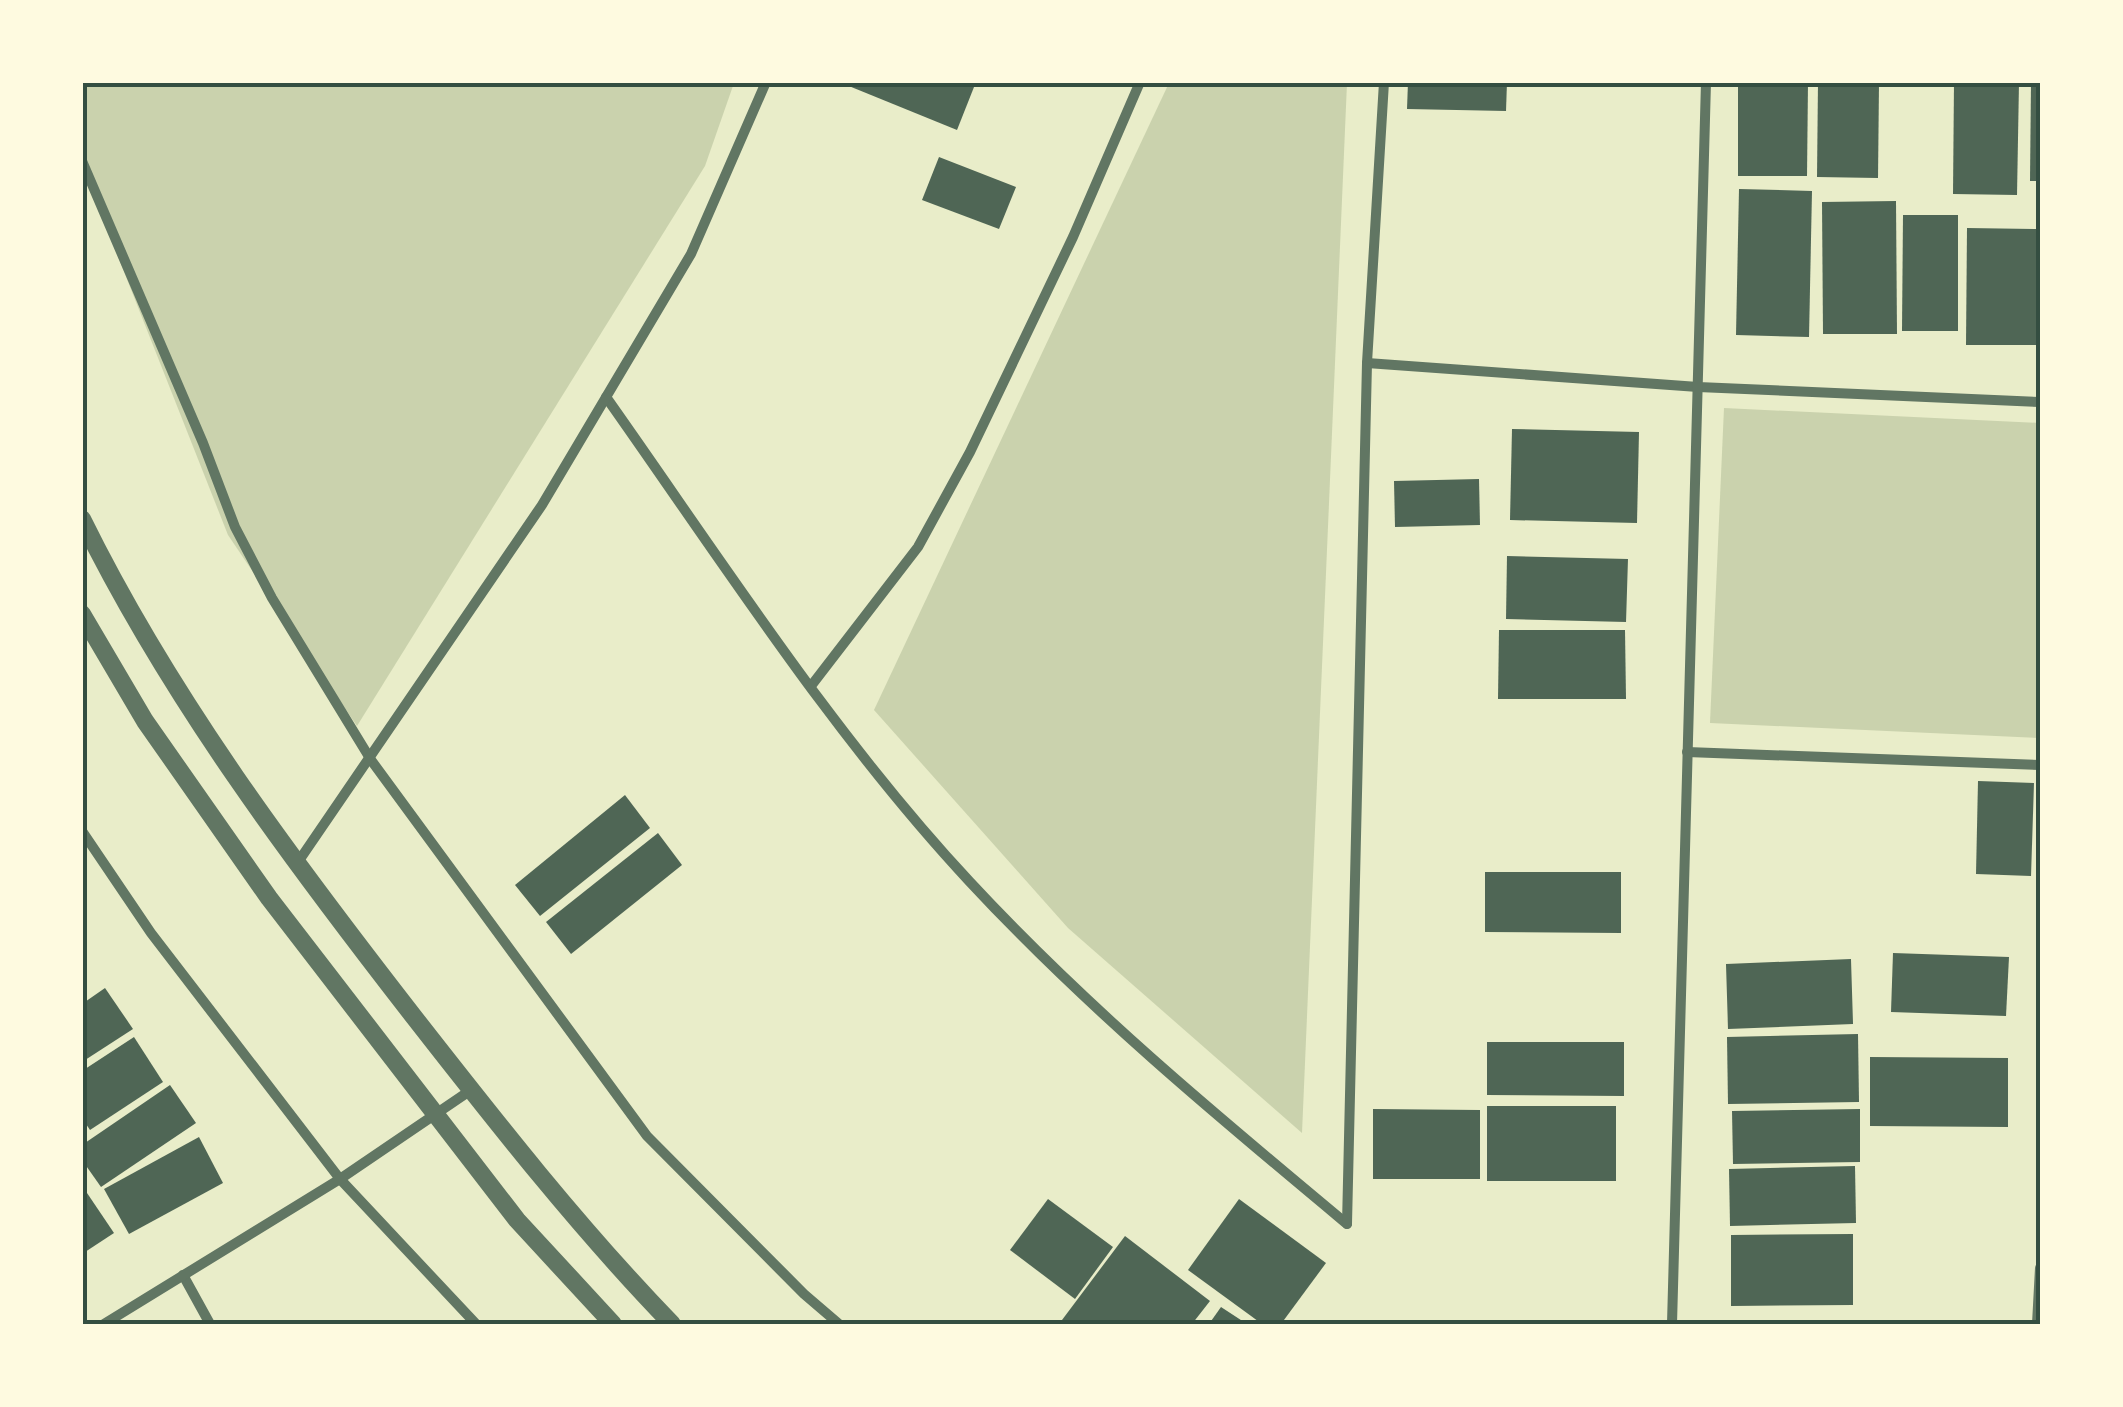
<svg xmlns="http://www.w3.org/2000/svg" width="2123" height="1407" font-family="Lora,serif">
<rect width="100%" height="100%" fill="#e9edc9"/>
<g fill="#cad2ad">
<polygon points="83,83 734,83 705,166 357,726 228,535 83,168"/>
<polygon points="1169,83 1347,83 1302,1133 1068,928 874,710"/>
<polygon points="1724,408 2040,423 2040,738 1710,723"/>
</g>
<g fill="#4f6655">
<polygon points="839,82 976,82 957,130"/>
<polygon points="1408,82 1507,82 1506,111 1407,109"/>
<polygon points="1738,82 1808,82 1807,176 1738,176"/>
<polygon points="1818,82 1879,82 1878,178 1817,177"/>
<polygon points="1954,82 2019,82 2017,195 1953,194"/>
<polygon points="2031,82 2040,82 2040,181 2030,181"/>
<polygon points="939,157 1016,187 999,229 922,200"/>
<polygon points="1739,189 1812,191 1809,337 1736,335"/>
<polygon points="1896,201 1897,334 1823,334 1822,202"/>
<polygon points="1903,215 1958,215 1958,331 1902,331"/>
<polygon points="1967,228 2040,229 2040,345 1966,345"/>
<polygon points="1512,429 1639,432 1637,523 1510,520"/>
<polygon points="1479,479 1480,525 1395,527 1394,481"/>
<polygon points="1507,556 1628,559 1626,622 1506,619"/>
<polygon points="1499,630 1625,630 1626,699 1498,699"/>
<polygon points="1978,781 2034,783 2031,876 1976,874"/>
<polygon points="625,795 650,828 540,916 515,885"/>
<polygon points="658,833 682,865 571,954 546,922"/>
<polygon points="1485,872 1621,872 1621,933 1485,932"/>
<polygon points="1893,953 2009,957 2006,1016 1891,1012"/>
<polygon points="1851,959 1853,1024 1728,1029 1726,964"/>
<polygon points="105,988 133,1029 82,1062 82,1004"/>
<polygon points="1858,1034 1859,1102 1728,1104 1727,1037"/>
<polygon points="134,1037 163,1082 90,1130 82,1118 82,1071"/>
<polygon points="1487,1042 1624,1042 1624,1096 1487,1095"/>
<polygon points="1870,1057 2008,1058 2008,1127 1870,1126"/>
<polygon points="170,1085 196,1123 101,1187 82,1160 82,1145"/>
<rect x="1487" y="1106" width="129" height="75"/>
<polygon points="1373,1109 1480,1110 1480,1179 1373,1179"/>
<polygon points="1860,1109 1860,1162 1733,1164 1732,1111"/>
<polygon points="199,1137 223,1183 129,1234 104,1189"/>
<polygon points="1855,1166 1856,1223 1730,1226 1729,1169"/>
<polygon points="85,1190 114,1233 82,1254 82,1192"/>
<polygon points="1048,1199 1113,1247 1075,1299 1010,1250"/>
<polygon points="1239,1199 1326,1263 1281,1324 1262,1324 1188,1270"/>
<polygon points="1853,1234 1853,1305 1731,1306 1731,1235"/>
<polygon points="1125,1236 1210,1301 1192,1324 1059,1324"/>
<polygon points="1221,1307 1247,1324 1209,1324"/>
</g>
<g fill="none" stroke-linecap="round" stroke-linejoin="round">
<g stroke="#617663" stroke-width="10">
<polyline points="82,161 203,443 235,527 272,598 371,760 647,1136 804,1294 839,1324"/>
<polyline points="1367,363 1698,387 2040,402"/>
<path d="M 606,397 C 722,561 833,735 970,882 C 1086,1007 1216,1115 1347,1224"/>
<polyline points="811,686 918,547 970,452 1073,237 1140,82"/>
<polyline points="1687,752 2040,765"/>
<polyline points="82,831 151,933 340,1179 476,1324"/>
<polyline points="296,865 542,505 691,254 766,82"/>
<polyline points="1347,1224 1367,363 1384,82"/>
<polyline points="183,1275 210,1324"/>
<polyline points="104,1324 340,1179 471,1090"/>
<polyline points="1672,1324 1706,82"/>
<polyline points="2037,1324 2040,1268"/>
</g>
<g stroke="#617663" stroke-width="18">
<path d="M 82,519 C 170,698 292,860 414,1017 C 496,1122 579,1228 672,1324"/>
<polyline points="82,614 145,721 269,898 517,1220 613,1324"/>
</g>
</g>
<rect width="2123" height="1407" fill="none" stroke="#fefae0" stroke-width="170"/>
<rect x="85" y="85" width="1953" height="1237" fill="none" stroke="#344e41" stroke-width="4"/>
</svg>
